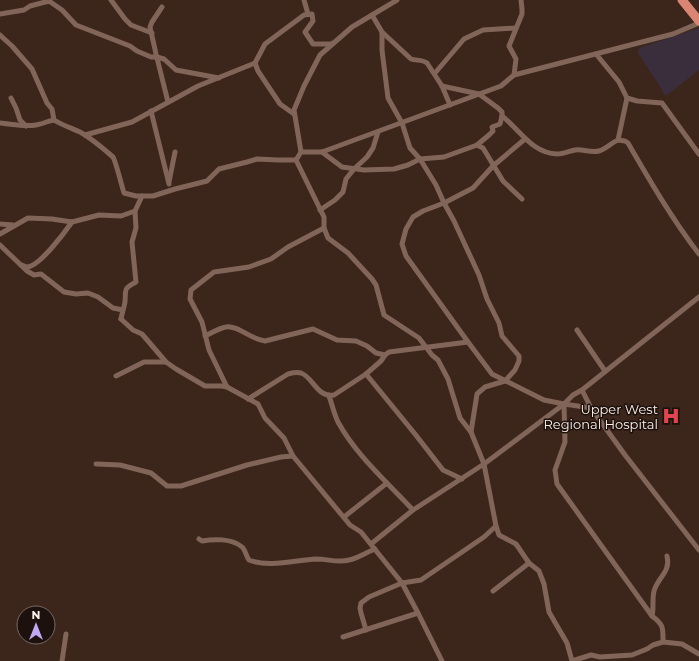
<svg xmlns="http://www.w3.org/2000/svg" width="699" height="661" font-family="Montserrat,sans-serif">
<rect width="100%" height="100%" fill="#3c251a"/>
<polygon fill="#3a2e3c" points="699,28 699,70 666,96 638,53 639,48"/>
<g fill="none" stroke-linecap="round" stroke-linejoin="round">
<g stroke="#816558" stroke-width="5">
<polyline points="111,0 125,19 131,25 152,33"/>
<polyline points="304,0 308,14"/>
<polyline points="162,7 152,22 150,27 156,54 168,102"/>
<polyline points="0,14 24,10 30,6 49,1 62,10 76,25 130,46 137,51 151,57 157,57 164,59 176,70 219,78"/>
<path d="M 372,15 L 382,32 L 411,59 C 416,61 422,59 427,63 L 442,86 L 450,105"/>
<polyline points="382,32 382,50 388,98 402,123 410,148 420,159 436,185 444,203 454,221 479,275 487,299 499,323 502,336 519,356 519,361 515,370 505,381 485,387 477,394 471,432"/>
<path d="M 0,35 L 12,46 L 32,69 L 47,103 L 52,109 L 54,120 C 62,125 71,128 80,132 C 89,137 105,150 113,157 C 116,162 122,187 124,193 L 136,196 L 153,196 L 175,189 L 207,181 L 219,169 L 247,162 L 257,159 L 278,160 L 296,160"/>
<polyline points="596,54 619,82 627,98 637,101 662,103 699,154"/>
<polyline points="435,73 464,39 483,30 516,28"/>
<polyline points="514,75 516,59 509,46 522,14 522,9 521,0"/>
<polyline points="442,86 479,94 498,108 502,112 502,116 500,124 492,127 493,131 489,135 477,145"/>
<polyline points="11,98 16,108 20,120 26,126"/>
<polyline points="151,111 169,184"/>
<polyline points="294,114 280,104 258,71 255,63 265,44 304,15 312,14 313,21 305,32 313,44 330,44 333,43"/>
<path d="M 502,116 C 520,130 532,153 557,154 C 563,154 569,151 575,150 C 583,149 592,153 599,151 C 606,149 611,143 618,140 L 627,98"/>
<path d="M 0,123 C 12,124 24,127 36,125 C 42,124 48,121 54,120"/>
<polyline points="85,135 132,122 198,86 255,63"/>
<polyline points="525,139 493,166 473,188 444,203 423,211 413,217 406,229 402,244 406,256 468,342 492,374 544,400 564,404 591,408"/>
<path d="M 618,140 L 625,141 L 628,143 C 650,181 672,219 699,254"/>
<polyline points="301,152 322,152 501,86 514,75 673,34 699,23"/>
<polyline points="322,152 342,167 364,170 394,169 408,165 420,159 444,157 477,145 483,148 503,181 522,199"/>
<polyline points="296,160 324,217 324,228 328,238 348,253 372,279 376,285 384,315 419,338 432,355 438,360 448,379 460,418 471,432 484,464 496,526 499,535 516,544 529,563 539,571 544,584 549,612 567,643 572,661 591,655 600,657 632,655 647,649 653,645 663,642 682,644 699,654"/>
<polyline points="296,160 301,152 294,110 304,86 320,55 352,27 397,0"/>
<polyline points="169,182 175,152"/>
<polyline points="320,210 335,200 343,192 346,179 354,169 367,157 373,148 378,132"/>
<polyline points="0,224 13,225"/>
<polyline points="0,234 28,218 52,219 72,222 99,215 121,216 135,211"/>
<path d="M 0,245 L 27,271 L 34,275 L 41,274 L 64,292 L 76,294 L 88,293 L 98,297 L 113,308 L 123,310 L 121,319 C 122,313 124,308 125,302 C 126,289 123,289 136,282 L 132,242 L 136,228 L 135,211 L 142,196"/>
<path d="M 21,265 C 23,265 25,267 27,267 C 39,267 65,232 72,222"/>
<polyline points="121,319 133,330 142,334 166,362 176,369 205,386 222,386 227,387 258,404 265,418 284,438 293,456 350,525 361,532 402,583 418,613 442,661"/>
<polyline points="577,330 605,371"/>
<path d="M 205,336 C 212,333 219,328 226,327 C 238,325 250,339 265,341 L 313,329 L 337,340 L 356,341 L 367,346 L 376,353 L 385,355"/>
<polyline points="366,374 415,434 443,470 462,479"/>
<polyline points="116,376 144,362 166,362"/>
<polyline points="227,387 209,350 202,322 190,299 191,290 214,272 249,267 271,259 288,247 324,228"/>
<polyline points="582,390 591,408 625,455 699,550"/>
<path d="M 329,396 C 332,404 334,414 338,422 C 356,455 388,483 413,510"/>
<path d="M 248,399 L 288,374 C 292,373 297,372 301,373 C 313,377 317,398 334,395 L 366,374 L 381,361 L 385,355 L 389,352 L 468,342"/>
<path d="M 564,404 L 565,442 L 555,470 L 557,484 L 652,616 C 664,625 663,628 663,642"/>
<polyline points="96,464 120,465 151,473 167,486 181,486 247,465 281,457 293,456"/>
<polyline points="344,517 387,483"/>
<path d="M 199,539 L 202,541 C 213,539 232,538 242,547 C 245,549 246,556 249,560 C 268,568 296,560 316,559 C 328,559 338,563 349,560 C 358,558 367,552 375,549"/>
<polyline points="371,544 413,510 484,464 564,404 573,395 582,390 699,297"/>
<polyline points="493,591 529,563"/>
<path d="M 652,616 C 654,608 652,599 654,591 C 658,577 671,572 667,556"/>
<polyline points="366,630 361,613 360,608 361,603 369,597 402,583 421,580 484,537 496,526"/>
<polyline points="343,637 418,613"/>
<polyline points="62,661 66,634"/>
</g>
<polyline stroke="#da8574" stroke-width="9" points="682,0 699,21"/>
</g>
<defs>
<g id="hospital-bare" transform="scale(1.38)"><path d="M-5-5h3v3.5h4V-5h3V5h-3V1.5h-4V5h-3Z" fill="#e0444e" stroke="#1c110c" stroke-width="2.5" paint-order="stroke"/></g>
</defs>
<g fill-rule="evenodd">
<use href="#hospital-bare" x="671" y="416"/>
</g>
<g text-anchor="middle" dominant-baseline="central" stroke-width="3" stroke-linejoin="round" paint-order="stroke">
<g font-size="13" fill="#fdf0ea" stroke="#1c110c" text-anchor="end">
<text x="658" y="409">Upper West<tspan x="658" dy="15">Regional Hospital</tspan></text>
</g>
</g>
<g transform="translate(36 625)"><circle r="19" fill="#1c110c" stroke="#766a65"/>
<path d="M0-3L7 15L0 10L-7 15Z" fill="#c0a8f3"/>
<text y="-6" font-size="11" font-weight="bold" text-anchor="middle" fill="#fdf0ea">N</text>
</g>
</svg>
